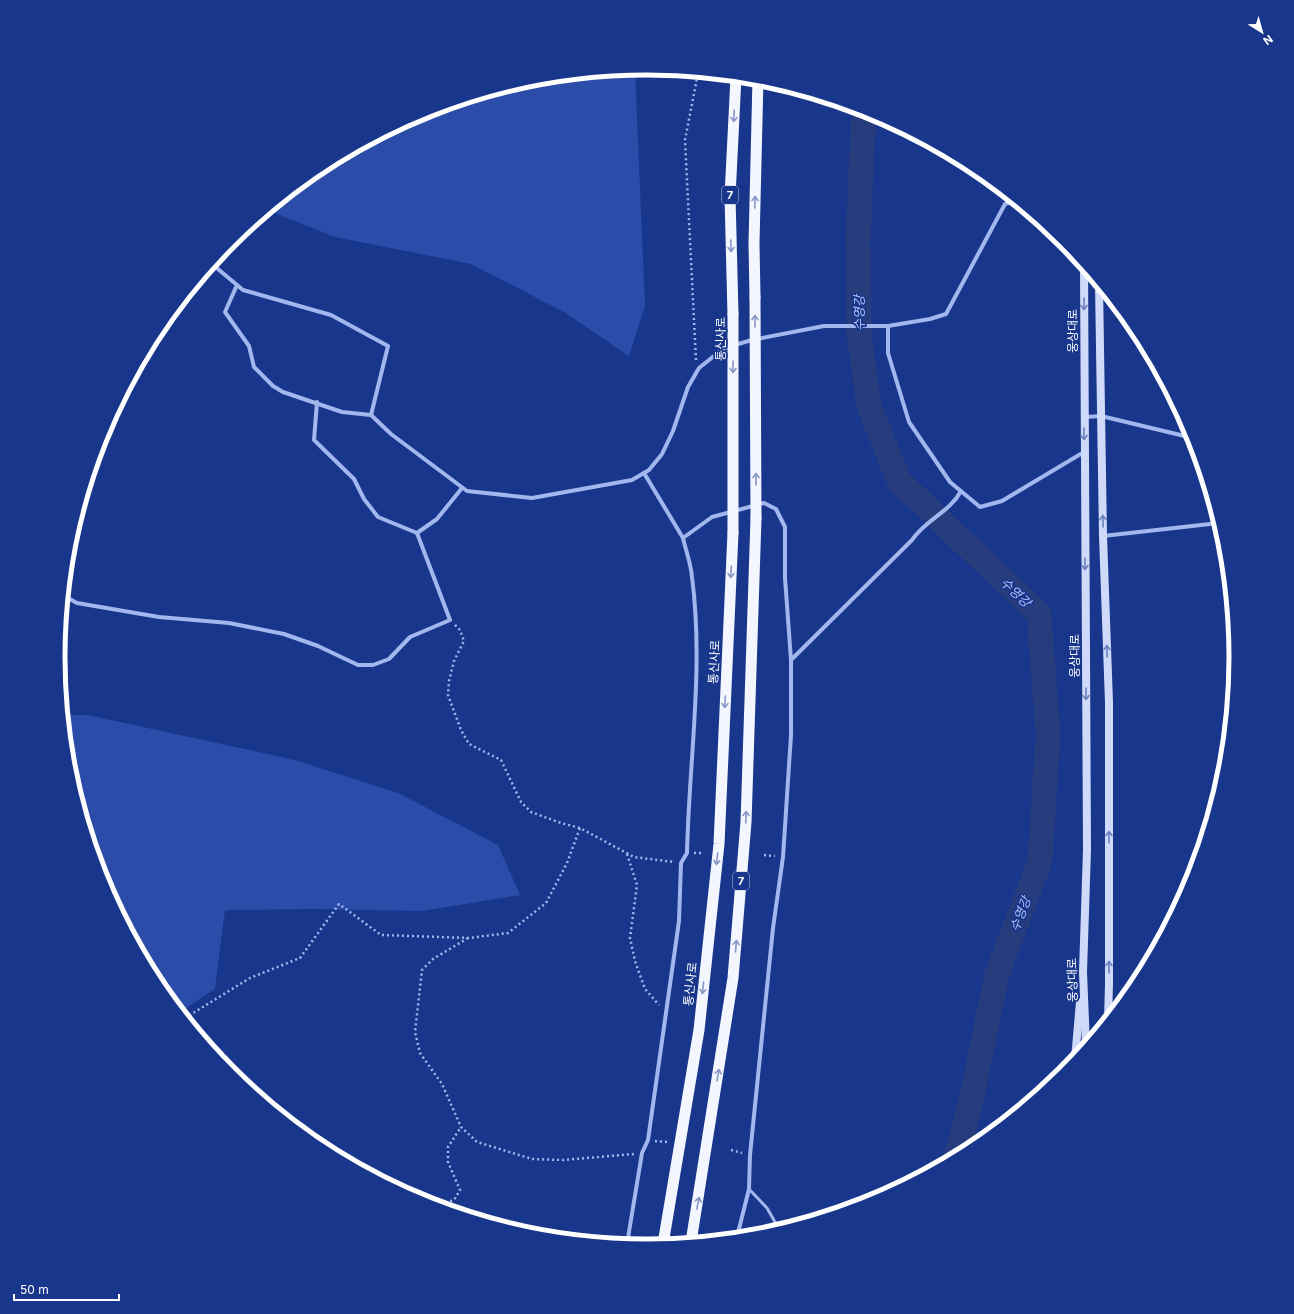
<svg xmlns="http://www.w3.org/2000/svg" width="1294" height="1314" font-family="Inter,'Noto Sans KR',sans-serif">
<rect width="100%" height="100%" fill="#18368b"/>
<g fill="#2b4da9">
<polygon points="635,69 645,306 629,356 564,312 471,264 335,237 267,210 320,167 422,113 532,79"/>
<polygon points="64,715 88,715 295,760 398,793 498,845 520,895 422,911 315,909 225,910 215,989 180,1012 157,984 103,882 69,772"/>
</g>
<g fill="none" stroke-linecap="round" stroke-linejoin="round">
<polyline stroke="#263c7c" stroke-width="25" points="864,110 858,238 859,333 869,406 899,481 1039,614 1048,735 1040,861 997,974 970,1106 956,1156"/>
<g stroke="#a2b7ee" stroke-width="2.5" stroke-dasharray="2 3" stroke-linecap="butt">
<polyline points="696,360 685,140 698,73"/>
<polyline points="455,625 460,630 464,641 454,661 449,681 448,695 461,730 469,744 501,760 521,802 531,812 561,823 580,828 634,857 674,862"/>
<polyline points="694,853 704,853"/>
<polyline points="627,854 637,885 630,938 635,961 645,989 659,1005"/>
<polyline points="764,855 775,856"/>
<polyline points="468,938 433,959 422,970 415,1032 420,1053 442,1084 461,1127 477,1142 532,1159 563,1160 634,1154"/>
<polyline points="185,1018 250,978 300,958 339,904 381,935 469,938 508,933 546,903 567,863 580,828"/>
<polyline points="655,1141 668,1142"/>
<polyline points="731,1150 742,1153"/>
<polyline points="436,1206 454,1200 460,1190 448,1162 448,1147 461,1127"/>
</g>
<polyline stroke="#a2b7ee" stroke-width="3" points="749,1189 767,1208 779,1229"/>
<g stroke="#a2b7ee" stroke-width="4">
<polyline points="1016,201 1005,204 946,314 930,319 888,326 888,353 909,422 950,482 980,507 1002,501 1084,452"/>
<polyline points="212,264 237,285 225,312 249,346 254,367 273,386 283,392 342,412 371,415 391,434 467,491 532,498 632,480 649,470 662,454 673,431 688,387 699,368 724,348 752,340 824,326 888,326"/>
<polyline points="237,285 243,290 331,315 388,346 371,415"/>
<polyline points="1085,417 1101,416 1193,438"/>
<polyline points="644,473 683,538"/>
<polyline points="417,533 437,519 462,488"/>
<polyline points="1103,536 1219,523"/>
<polyline points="64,596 77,603 159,617 229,623 284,634 318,646 358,665 373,665 389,659 410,637 450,620 417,533 378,517 364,499 354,479 314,440 317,402"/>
<path d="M 737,1237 L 749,1189 L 750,1155 L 773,928 L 783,857 L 791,735 L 791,660 L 912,540 C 925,520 950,512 961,491"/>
<path d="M 627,1244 L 642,1153 L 648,1140 L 679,921 L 681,863 L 687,853 C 689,761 704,668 692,577 C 691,564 686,551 683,538 L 712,517 L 764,503 L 776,509 L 785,527 L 785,578 L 791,660"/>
</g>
<g stroke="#cfdafa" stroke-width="8">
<polyline points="1084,265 1087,850 1083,972 1086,1046"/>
<polyline points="1099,284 1103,536 1109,703 1109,984 1108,1020"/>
<polyline points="1075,1059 1080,1002"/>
</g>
<g stroke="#f4f6ff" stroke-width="11">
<polyline points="755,297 754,243 758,79"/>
<polyline points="733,314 730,196 736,77"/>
<polyline points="691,1242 733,978 746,822 756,518"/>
<polyline points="663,1244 699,1030 719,844 733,533"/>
</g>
<g stroke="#f4f6ff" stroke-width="11">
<polyline points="755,297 756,518"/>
<polyline points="733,314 733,533"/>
</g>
</g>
<defs><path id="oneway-shaft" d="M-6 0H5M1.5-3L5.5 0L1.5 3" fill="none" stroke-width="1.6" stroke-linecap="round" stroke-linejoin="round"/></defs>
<g stroke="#8696c5">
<use href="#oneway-shaft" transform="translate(734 116) rotate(93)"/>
<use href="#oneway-shaft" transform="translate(755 202) rotate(-88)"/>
<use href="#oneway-shaft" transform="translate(731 246) rotate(88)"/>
<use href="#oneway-shaft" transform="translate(755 321) rotate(-90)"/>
<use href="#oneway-shaft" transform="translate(733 367) rotate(90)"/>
<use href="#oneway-shaft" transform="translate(756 479) rotate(-90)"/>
<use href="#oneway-shaft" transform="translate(731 572) rotate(93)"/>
<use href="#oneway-shaft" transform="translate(725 702) rotate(93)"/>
<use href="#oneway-shaft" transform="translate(746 817) rotate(-88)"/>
<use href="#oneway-shaft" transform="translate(717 859) rotate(97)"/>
<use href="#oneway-shaft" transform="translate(736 946) rotate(-85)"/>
<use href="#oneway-shaft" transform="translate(703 988) rotate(96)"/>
<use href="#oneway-shaft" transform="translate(718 1075) rotate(-81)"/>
<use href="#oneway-shaft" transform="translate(698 1203) rotate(-79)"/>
</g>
<g stroke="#6a80bd">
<use href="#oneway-shaft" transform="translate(1084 304) rotate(90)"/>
<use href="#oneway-shaft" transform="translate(1084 434) rotate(89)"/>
<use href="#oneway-shaft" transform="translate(1103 521) rotate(-91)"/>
<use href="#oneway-shaft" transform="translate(1085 564) rotate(90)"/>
<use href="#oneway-shaft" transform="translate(1107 651) rotate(-92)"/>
<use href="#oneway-shaft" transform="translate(1086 694) rotate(90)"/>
<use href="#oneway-shaft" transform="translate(1109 837) rotate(-90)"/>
<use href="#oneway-shaft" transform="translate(1109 967) rotate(-90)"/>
</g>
<g text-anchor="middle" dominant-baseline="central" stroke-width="3.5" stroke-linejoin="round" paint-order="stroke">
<g fill="#18368b" stroke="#bac3dc" stroke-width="1">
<rect x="722" y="186" width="16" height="18" rx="3"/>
<rect x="733" y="872" width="16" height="18" rx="3"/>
</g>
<g font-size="11" font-weight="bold" fill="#fff">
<text x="730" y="195">7</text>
<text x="741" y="881">7</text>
</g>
<g font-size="12" fill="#fff" stroke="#18368b">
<text transform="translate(1072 331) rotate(-90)">웅상대로</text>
<text transform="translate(720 339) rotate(-90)">통신사로</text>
<text transform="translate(1074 656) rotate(-90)">웅상대로</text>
<text transform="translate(714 662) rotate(-87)">통신사로</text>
<text transform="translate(1072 980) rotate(-91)">웅상대로</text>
<text transform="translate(690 984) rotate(-84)">통신사로</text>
</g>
<g font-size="13" font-style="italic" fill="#aec1f5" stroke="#18368b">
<text transform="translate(859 313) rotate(-91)">수영강</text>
<text transform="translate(1016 592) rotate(44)">수영강</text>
<text transform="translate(1020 914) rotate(-69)">수영강</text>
</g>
</g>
<path d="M0 0H1294V1314H0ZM65 657a582 582 0 1 1 1164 0a582 582 0 1 1-1164 0Z" fill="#18368b" fill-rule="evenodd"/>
<path fill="none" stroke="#fff" stroke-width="5" d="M65 657a582 582 0 1 1 1164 0a582 582 0 1 1-1164 0Z"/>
<g transform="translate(1262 32) rotate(143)" stroke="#18368b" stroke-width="3" paint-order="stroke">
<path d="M0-3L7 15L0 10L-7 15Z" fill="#ffffff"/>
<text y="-6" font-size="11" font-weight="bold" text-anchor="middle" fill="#ffffff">N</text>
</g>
<path d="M14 1294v6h105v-6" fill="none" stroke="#ffffff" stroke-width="2"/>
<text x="20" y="1294" font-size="12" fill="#ffffff" stroke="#18368b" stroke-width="3" paint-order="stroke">50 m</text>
</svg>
